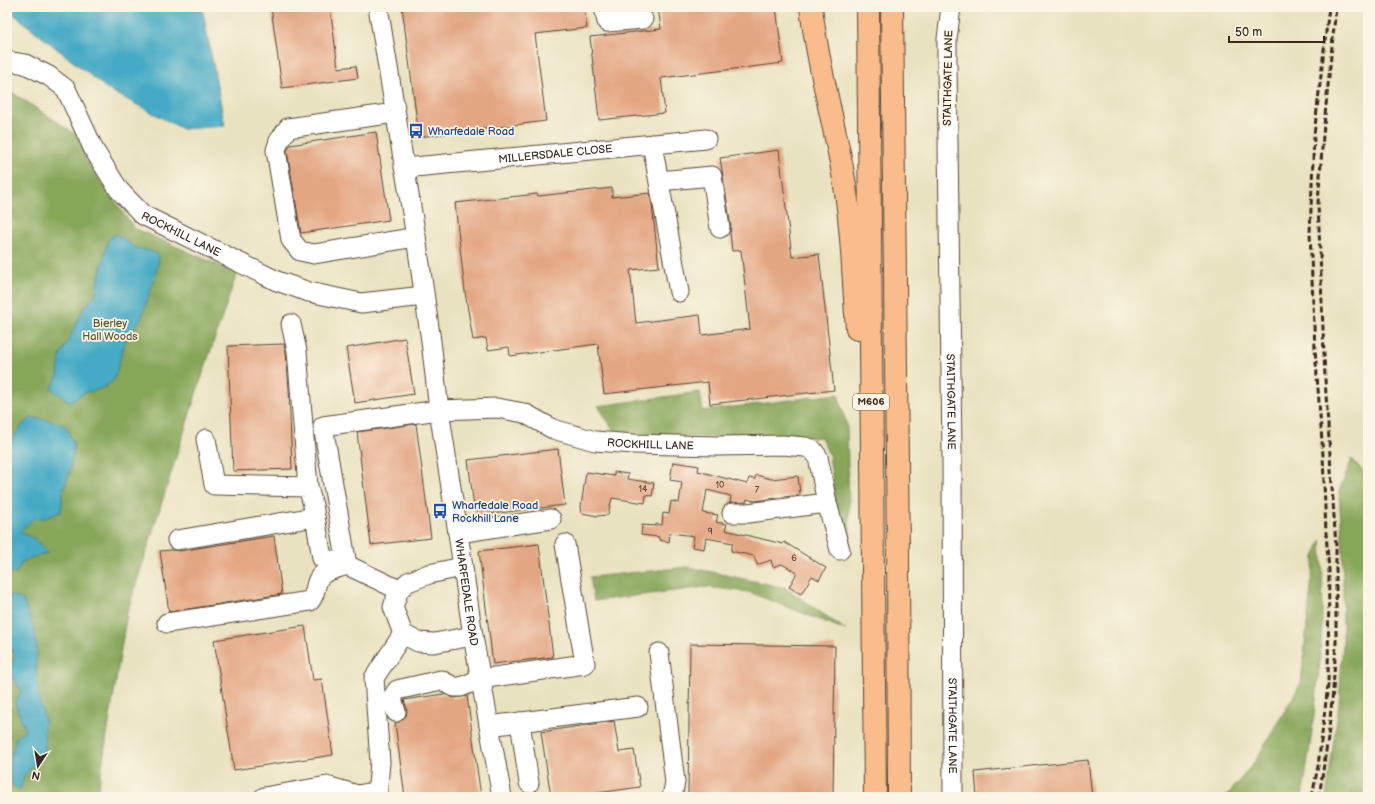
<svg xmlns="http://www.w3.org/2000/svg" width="1375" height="804" font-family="'Balsamiq Sans',sans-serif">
<rect width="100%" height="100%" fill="#fcf5e5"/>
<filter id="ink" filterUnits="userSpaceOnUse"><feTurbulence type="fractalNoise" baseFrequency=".025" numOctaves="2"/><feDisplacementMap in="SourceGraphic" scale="8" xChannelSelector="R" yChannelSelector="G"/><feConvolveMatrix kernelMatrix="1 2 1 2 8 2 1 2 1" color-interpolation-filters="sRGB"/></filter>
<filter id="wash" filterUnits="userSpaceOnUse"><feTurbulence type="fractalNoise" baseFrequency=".012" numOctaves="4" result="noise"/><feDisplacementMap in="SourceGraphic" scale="16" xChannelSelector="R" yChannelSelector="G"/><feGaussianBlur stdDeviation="0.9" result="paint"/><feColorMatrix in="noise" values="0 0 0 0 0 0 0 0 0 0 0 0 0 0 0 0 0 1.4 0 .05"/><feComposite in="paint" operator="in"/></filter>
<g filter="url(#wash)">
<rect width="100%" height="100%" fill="#e9e2c0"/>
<g fill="#86a659" stroke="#60683c">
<polygon points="7,89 80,137 86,160 134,228 237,273 197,391 127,613 97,797 7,797"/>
<polygon points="700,392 703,411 838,394 847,426 850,546 843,556 829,455 821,437 790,439 617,435 598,406"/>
<polygon points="1352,459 1368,477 1368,797 1326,797 1339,704 1343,640 1343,556 1339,491"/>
<path d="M 1321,540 C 1327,626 1316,712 1302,797 L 1226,797 L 1256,760 L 1301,683 L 1314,557 Z"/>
<polygon points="688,567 786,588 846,630 749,592 706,587 594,601 590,577"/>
</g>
<g fill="#45aac5" stroke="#406a72">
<polygon points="7,7 202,7 225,126 183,129 109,90 7,9"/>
<polygon points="115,234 125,239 134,247 157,253 159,262 142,317 125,342 114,380 103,388 84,393 70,402 51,389 58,375 60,356 84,308 95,295 108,240"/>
<polygon points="31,418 48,420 66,426 74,445 70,470 63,492 61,512 45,518 34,518 20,532 35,539 49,552 31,558 21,563 16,574 7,571 7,448 22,425"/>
<polygon points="12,595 23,600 35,631 37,651 36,667 40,704 45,720 44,733 46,754 25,774 20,790 12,785 9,767 12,752 16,737 25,730 15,703 21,691 8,670 15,656 7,641 7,600"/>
</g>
<g id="blocks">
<g fill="#e3a682">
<polygon points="271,7 330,7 338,68 356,66 358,78 282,88"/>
<polygon points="402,7 584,7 587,28 535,34 546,121 419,137"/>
<polygon points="658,7 776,7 783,63 661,78 665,113 599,120 590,37 661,29"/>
<polygon points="376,132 389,220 301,233 287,151 290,145"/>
<polygon points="779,150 792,257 819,254 834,390 710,404 708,382 604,394 598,344 510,356 509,347 488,350 486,338 473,340 465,292 455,203 537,194 538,196 612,188 612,197 650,193 652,205 659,267 630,270 636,323 700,315 702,335 750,329 741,250 732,251 730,233 731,226 720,158"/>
<polygon points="405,338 414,394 355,403 346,348"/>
<polygon points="284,344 286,353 289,389 292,469 233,471 228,346"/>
<polygon points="416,424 431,538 371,545 357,432"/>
<polygon points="558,449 565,505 475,516 468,460"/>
<polygon points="673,462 699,466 698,471 747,484 749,478 755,479 756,475 771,479 798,476 800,494 799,495 755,501 747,499 746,502 730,503 731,496 707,490 703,513 718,515 716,522 727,524 725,530 783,544 784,542 826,568 819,580 812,576 801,594 789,587 797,573 782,564 773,567 771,560 757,565 754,556 731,551 733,543 706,538 704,549 692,547 694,536 670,533 669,542 659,540 659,537 641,535 642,525 656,526 656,524 662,525 663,513 669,514 671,501 679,503 682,482 670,480"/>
<polygon points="586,472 614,476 614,472 628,474 627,479 654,483 652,496 646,495 645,503 612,498 608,515 597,516 582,513 581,506"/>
<polygon points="274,536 282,594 169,612 160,551 172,550 179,551"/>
<polygon points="539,544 553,657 493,664 479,551"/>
<polygon points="305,626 313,680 322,679 333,755 234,770 214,640"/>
<polygon points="690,644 835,646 833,797 688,797"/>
<polygon points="444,694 454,698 467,696 481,797 405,797 395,723 399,722 406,716 407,709 404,700"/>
<polygon points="614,721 619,752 634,750 640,787 570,797 551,797 541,732"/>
<polygon points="1088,760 1092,797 977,797 975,772"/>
</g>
</g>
</g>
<g filter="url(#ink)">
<use href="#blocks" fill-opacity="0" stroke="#554636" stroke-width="1"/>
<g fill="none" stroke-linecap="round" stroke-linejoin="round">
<g stroke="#554636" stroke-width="21">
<g id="minor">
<path id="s1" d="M 378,7 L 416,237 L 431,341 L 439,410 L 458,533 L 473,636 L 502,797"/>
<polyline points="604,7 607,22 643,19"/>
<path id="s2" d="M 951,7 L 947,39 L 947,62 L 952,454 L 953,797"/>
<path id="s3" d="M 7,61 L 25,64 L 49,76 L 66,89 L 94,150 L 119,190 L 143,215 L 277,281 L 309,292 L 361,303 L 424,296"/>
<polyline points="395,113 288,128 279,141 276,150 291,240 300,251 314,254 416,237"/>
<polyline points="652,144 679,292"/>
<path id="s4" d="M 404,168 L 706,139"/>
<polyline points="659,181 712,176 720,228"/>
<polyline points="291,324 297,351 308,487"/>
<polyline points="206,439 214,485 308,487 313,505 322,558 347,565 399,590"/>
<polyline points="732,513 748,513 827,503"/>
<polyline points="458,533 551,519"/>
<polyline points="177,540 315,517"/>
<path id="s5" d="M 347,565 L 323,426 L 439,410 L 497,408 L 524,413 L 553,429 L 595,441 L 634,444 L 717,446 L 783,445 L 805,447 L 812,449 L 818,457 L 827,503 L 840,550"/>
<polyline points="462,567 429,574 408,582 399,590 393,607 403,634 418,642 434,643 473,636"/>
<path d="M 167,623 L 310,601 C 318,593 313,581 323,574 C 329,570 339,568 347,565"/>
<polyline points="659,653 675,782 672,797"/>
<polyline points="396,712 392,698 397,690 441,680 454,687 461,687 480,679 585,664 565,544"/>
<polyline points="520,722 529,783"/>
<polyline points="489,726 638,707"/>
<polyline points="264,797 327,786 358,795 378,791"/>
<polyline points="377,797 380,762 374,678 403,634"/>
</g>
</g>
<g stroke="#554636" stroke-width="24">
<g id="highway">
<path d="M 811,7 C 817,62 832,114 842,168 C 852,221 853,275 857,329"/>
<polyline points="868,7 875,797"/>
<polyline points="892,7 898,552 899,797"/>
</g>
</g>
<use href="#minor" stroke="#fff" stroke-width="19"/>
<use href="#highway" stroke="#fabc8b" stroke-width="22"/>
<g stroke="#3b2a1e" stroke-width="3" stroke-dasharray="6 3" stroke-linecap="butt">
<polyline points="1312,797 1318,766 1328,685 1329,571 1326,533 1323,455 1315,349 1310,233 1314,135 1329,7"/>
<polyline points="1319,797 1328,738 1333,690 1336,643 1336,547 1325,379 1318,203 1323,135 1336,7"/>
</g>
</g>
</g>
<defs>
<g id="bus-bare" transform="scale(1.2)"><path d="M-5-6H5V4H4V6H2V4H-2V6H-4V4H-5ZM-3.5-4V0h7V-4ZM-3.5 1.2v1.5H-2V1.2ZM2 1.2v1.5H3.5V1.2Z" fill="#1a4fb4" stroke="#fcf5e5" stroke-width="2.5" paint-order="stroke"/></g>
</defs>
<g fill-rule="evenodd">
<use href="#bus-bare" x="416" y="131"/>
<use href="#bus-bare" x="440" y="511"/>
</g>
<g text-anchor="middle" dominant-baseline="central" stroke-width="3.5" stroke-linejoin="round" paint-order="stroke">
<g font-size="9" fill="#654937">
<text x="720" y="485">10</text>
<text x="643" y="489">14</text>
<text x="757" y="490">7</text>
<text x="710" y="531">9</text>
<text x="794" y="558">6</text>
</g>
<rect fill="#fcf5e5" stroke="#75675a" stroke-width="1" x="853" y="394" width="36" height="16" rx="3"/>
<g font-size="10" font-weight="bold" fill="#3b2a1e">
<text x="871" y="402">M606</text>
</g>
<g font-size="11" fill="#3b2a1e" stroke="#fcf5e5">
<text transform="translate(948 78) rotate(-89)">STAITHGATE LANE</text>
<text stroke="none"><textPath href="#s4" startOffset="152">MILLERSDALE CLOSE</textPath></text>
<text stroke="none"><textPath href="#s3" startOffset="258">ROCKHILL LANE</textPath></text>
<text stroke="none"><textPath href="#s2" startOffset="395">STAITHGATE LANE</textPath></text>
<text stroke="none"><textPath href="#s5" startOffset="476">ROCKHILL LANE</textPath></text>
<text stroke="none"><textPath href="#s1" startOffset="592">WHARFEDALE ROAD</textPath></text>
<text stroke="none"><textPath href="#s2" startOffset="719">STAITHGATE LANE</textPath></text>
</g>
<g font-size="11" fill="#164399" stroke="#fcf5e5" text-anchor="start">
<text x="428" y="131">Wharfedale Road</text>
<text x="452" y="505">Wharfedale Road<tspan x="452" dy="13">Rockhill Lane</tspan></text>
</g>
<g font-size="11" fill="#5c5733" stroke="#fcf5e5">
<text x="110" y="323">Bierley<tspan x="110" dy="13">Hall Woods</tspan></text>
</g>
</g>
<rect width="1375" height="804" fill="none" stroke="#fcf5e5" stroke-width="24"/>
<g transform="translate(38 766) rotate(192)" stroke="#fcf5e5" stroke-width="3" paint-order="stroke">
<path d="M0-3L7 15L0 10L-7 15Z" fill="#3b2a1e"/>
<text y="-6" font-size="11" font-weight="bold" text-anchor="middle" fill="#3b2a1e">N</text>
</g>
<path d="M1229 36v6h95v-6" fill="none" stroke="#3b2a1e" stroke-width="2"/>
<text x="1235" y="36" font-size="12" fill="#3b2a1e" stroke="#fcf5e5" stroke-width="3" paint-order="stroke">50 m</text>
</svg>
